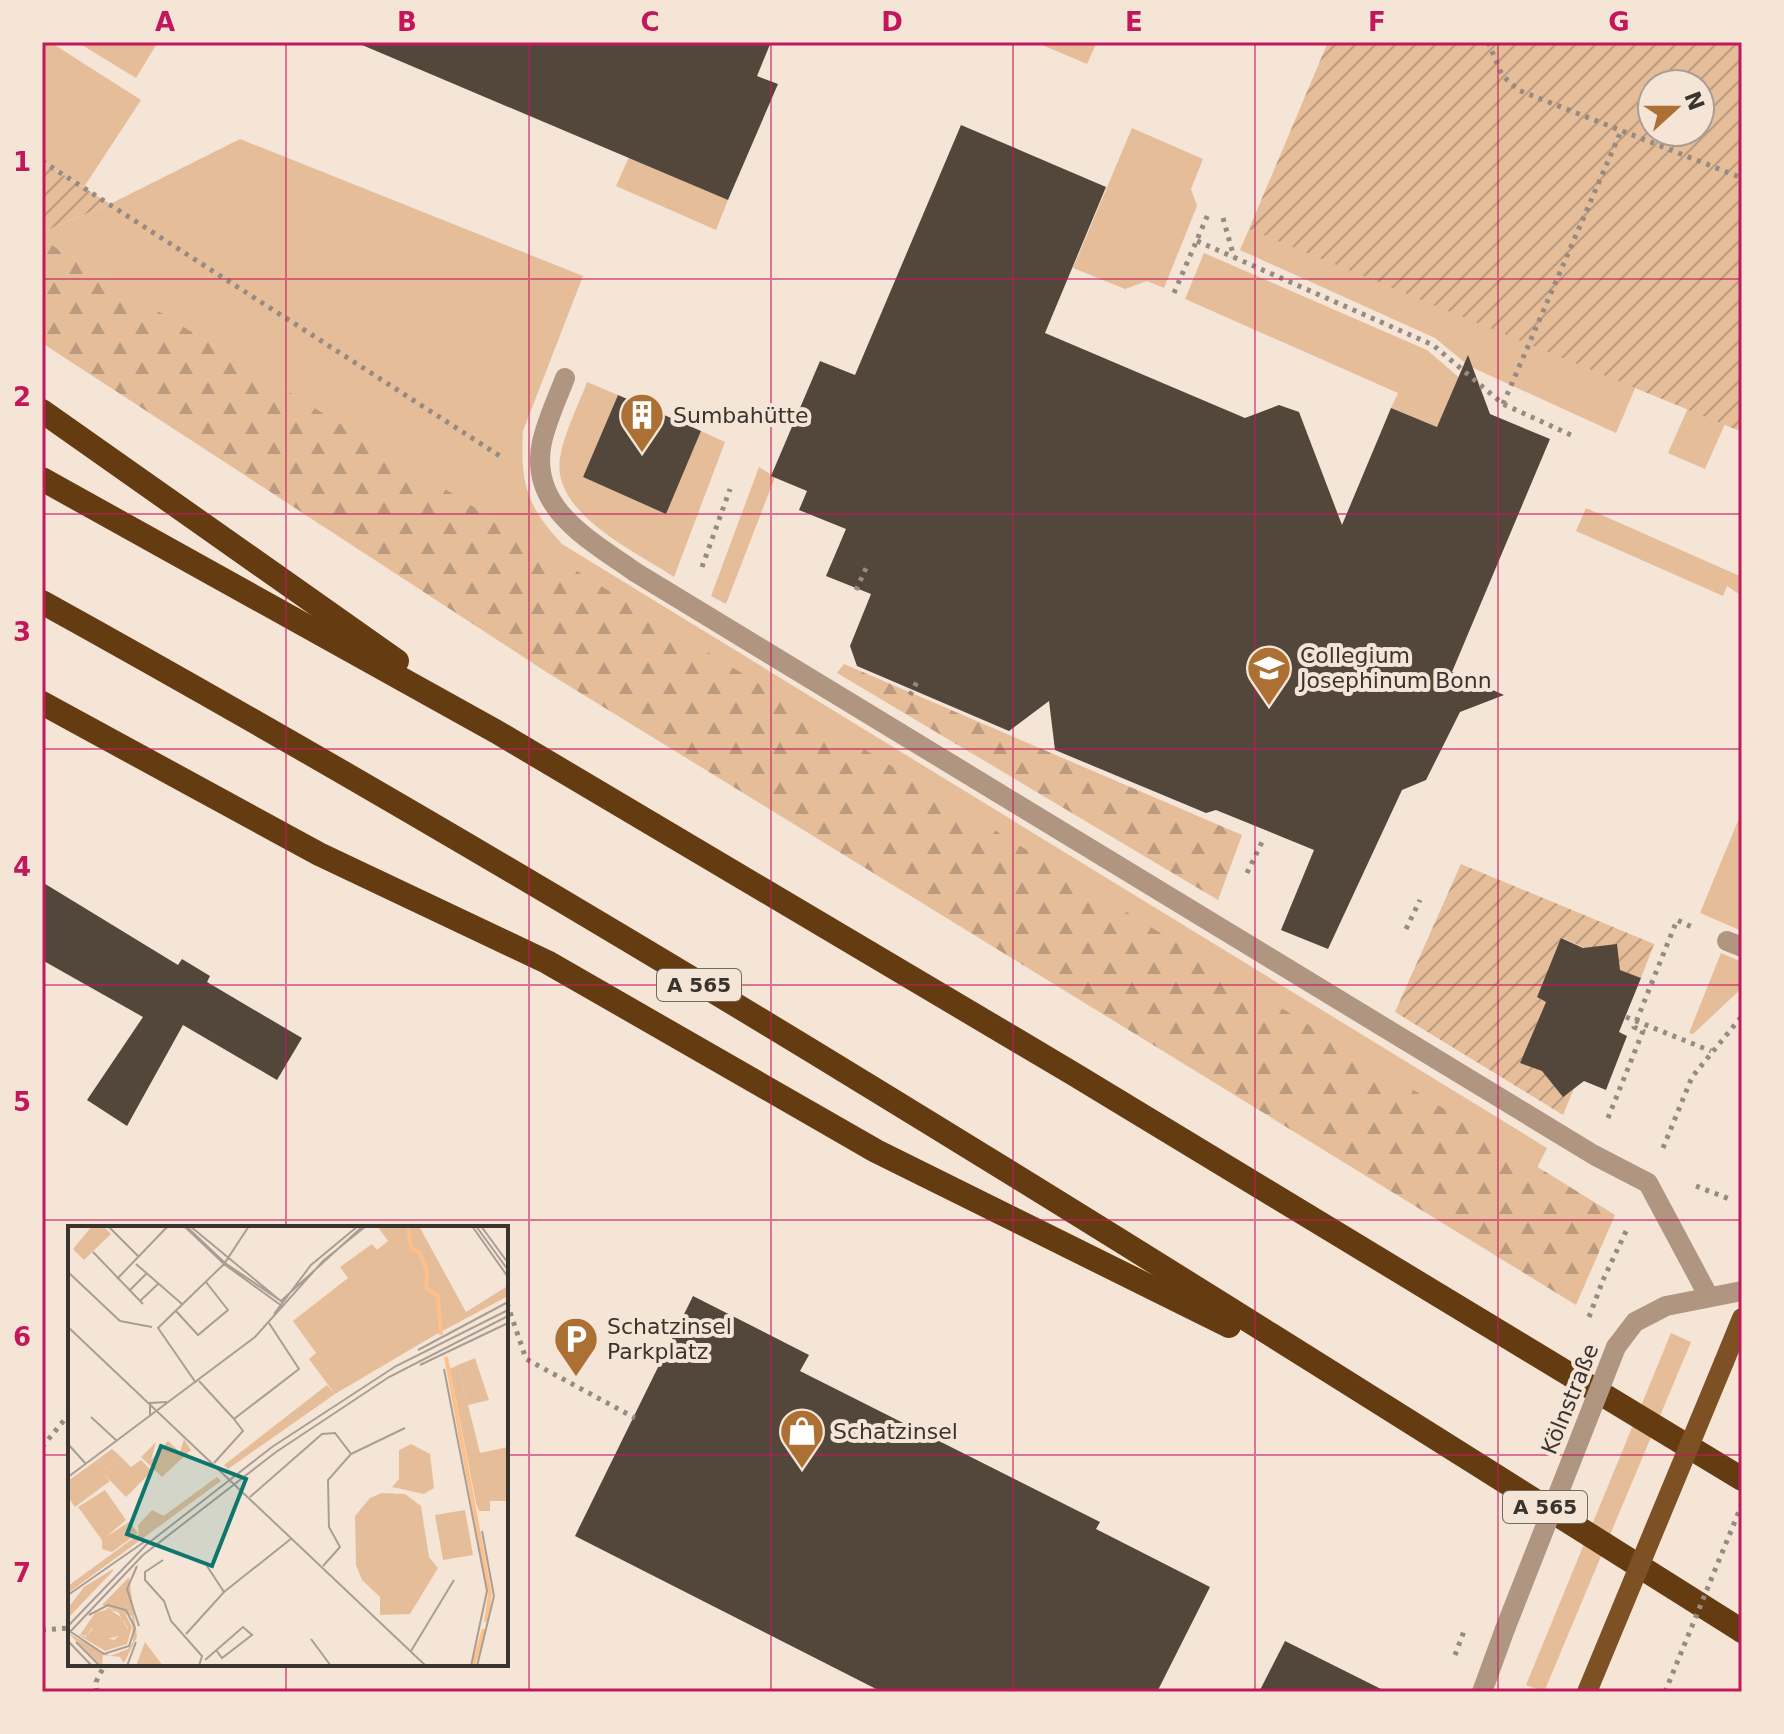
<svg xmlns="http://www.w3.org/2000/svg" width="1784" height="1734" font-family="'DejaVu Sans',sans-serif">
<defs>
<pattern id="forest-firs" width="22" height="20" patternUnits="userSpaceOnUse" patternTransform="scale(2)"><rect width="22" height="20" fill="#e6bd99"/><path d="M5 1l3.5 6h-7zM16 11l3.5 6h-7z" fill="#bb9a7d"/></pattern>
<pattern id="garden-furrows" width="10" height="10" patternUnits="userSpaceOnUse" patternTransform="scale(2)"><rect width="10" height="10" fill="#e6bd99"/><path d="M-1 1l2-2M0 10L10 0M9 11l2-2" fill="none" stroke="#bb9a7d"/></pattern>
</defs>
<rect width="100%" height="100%" fill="#f5e5d7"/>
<g fill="#e6bd99">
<polygon points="42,42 50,42 141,100 84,187 42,161"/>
<polygon points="77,42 158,42 136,78"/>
<polygon points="1035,42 1097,42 1087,64"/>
<polygon points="1132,128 1203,159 1191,189 1197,206 1164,288 1147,281 1125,289 1073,268"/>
<path d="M 240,139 L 583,276 L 523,431 C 520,484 527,506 562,544 L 1547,1148 L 1537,1168 L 42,239 L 42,232 L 110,204 Z"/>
<polygon points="629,157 728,200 716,230 616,186"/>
<polygon points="1249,229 1636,386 1616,433 1469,366 1435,338 1240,250"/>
<polygon points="1204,253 1427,350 1462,380 1437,427 1391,408 1398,393 1185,299"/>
<path d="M 587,382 L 618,395 L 583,477 L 666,513 L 701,431 L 725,442 L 674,577 C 635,551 551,513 560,458 C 564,433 578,406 587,382 Z"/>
<polygon points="1688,408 1725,424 1705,469 1668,453"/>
<polygon points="759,467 775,477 726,604 711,596"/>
<polygon points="1586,508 1742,577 1742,596 1727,586 1723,596 1576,531"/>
<polygon points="1742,811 1742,931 1700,913"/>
<polygon points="1721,953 1742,962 1742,988 1693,1034 1689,1033"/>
<polygon points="1671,1333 1691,1342 1544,1692 1526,1685"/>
</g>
<g fill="url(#forest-firs)">
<polygon points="42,239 1615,1215 1576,1305 548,673 42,343"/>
<polygon points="844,664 1242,835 1218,900 837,673"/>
</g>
<g fill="url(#garden-furrows)" fill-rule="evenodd">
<path d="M 1328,42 L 1742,42 L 1742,432 L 1249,229 ZM 1652,84 L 1700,84 L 1700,132 L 1652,132 Z"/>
<polygon points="42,161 110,204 42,232"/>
<polygon points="1461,864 1654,944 1641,978 1614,968 1611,947 1601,946 1594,952 1562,938 1537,997 1546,1002 1520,1063 1553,1075 1553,1084 1559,1091 1575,1086 1563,1115 1395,1012"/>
</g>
<g fill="#53463b">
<polygon points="355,42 771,42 757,76 778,84 728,200"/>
<polygon points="961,125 1106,187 1045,333 1245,418 1279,405 1299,412 1342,525 1391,408 1437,427 1468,355 1490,414 1550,439 1452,672 1504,695 1460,712 1426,780 1402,790 1328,949 1281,930 1314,850 1216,810 1206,813 1055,750 1049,701 1009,731 857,666 850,646 871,594 826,576 846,529 799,510 807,491 771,476 820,361 855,375"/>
<polygon points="618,395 701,431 666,514 583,477"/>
<polygon points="42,882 178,965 182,959 210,976 207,982 302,1038 277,1080 183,1025 127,1126 87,1100 143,1017 42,960"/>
<polygon points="1561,938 1583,948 1617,944 1620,970 1641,978 1619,1032 1627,1036 1606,1090 1584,1081 1563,1097 1542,1071 1520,1063 1546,1002 1537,997"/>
<polygon points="693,1296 809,1355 800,1371 1100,1522 1096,1529 1210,1587 1157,1692 882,1692 575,1536"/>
<polygon points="1285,1641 1387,1692 1259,1692"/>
</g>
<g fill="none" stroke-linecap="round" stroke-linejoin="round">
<g stroke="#968b82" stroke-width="5" stroke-dasharray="4 6" stroke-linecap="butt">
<polyline points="1488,42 1502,75 1518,90 1742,178"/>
<polyline points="42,161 503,458"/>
<polyline points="1223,218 1234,257"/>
<polyline points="1197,241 1433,345 1503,404 1571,435"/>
<polyline points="1174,293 1209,212"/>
<polyline points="1503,404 1621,131"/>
<polyline points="702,567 730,489"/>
<polyline points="856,590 867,566"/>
<polyline points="910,695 919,678"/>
<polyline points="1247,873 1263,840"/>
<polyline points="1406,929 1420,900"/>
<polyline points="1626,1017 1711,1051"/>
<polyline points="1608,1118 1643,1031 1634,1027 1677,920 1692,927"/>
<polyline points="1663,1148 1692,1077 1742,1016"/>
<polyline points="1696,1186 1732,1200"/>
<polyline points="1603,1280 1628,1227"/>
<polyline points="507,1303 526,1359 635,1418"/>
<polyline points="42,1447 70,1413"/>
<polyline points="42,1630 70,1628"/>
<polyline points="97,1692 96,1682 105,1664"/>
</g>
<g stroke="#b09680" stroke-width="20">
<path d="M 565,378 C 557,399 547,420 542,442 C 528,508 590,540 635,572 L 1594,1155 L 1648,1183 L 1709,1297"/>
<polyline points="1727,941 1742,947"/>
<polyline points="1616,1347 1635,1322 1666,1306 1742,1291"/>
<polyline points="1482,1692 1505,1629"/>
</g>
<polyline stroke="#7e5125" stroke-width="20" points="1724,1362 1742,1318"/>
<g stroke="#653c12" stroke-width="24">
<polyline points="42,411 397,661"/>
<polyline points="42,479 497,732 1072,1073 1742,1479"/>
<path d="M 42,602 C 622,923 1182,1278 1742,1631"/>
<polyline points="42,703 319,854 547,962 876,1151 1229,1326"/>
</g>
<g stroke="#968b82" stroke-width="5" stroke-dasharray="4 6" stroke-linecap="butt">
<polyline points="1589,1317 1603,1280"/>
<polyline points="1455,1655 1464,1631"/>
<polyline points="1665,1692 1742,1504"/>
</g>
<polyline stroke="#b09680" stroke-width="20" points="1505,1629 1616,1347"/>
<polyline stroke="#7e5125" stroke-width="20" points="1587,1692 1724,1362"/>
</g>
<path fill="none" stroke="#c2185b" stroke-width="2" stroke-opacity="0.55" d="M 286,42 L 286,1228M 529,42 L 529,1692M 771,42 L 771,1692M 1013,42 L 1013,1692M 1255,42 L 1255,1692M 1498,42 L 1498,1692M 42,279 L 1742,279M 42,514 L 1742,514M 42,749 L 1742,749M 42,985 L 1742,985M 42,1220 L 1742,1220M 42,1455 L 70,1455M 506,1455 L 1742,1455M 286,1664 L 286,1692"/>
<defs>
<g id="building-pin" transform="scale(2.3)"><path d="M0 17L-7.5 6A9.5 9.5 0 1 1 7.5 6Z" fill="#ad7034" stroke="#f5e5d7"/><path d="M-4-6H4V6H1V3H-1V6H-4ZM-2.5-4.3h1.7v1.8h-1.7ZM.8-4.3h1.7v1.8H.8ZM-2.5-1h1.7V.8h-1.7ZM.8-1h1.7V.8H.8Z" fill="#fff"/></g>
<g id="school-pin" transform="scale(2.3)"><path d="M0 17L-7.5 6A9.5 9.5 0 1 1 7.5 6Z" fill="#ad7034" stroke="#f5e5d7"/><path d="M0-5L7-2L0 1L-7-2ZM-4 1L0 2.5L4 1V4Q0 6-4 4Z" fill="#fff"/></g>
<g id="parking-pin" transform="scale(2.3)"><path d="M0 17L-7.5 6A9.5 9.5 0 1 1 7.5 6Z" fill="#ad7034" stroke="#f5e5d7"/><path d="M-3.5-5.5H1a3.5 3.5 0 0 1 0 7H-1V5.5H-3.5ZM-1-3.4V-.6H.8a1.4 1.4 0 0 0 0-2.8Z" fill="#fff"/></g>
<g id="shop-pin" transform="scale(2.3)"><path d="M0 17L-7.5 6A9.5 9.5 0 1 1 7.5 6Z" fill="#ad7034" stroke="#f5e5d7"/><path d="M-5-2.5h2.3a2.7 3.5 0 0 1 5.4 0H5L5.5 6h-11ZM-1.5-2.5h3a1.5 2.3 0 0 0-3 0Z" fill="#fff"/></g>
</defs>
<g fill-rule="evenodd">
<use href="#building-pin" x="642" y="415"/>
<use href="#school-pin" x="1269" y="668"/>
<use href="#parking-pin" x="576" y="1339"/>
<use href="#shop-pin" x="802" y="1431"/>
</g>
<g text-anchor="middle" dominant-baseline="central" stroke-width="8" stroke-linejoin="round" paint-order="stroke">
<g fill="#f5e5d7" stroke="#726961" stroke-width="2">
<rect x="657" y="969" width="84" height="32" rx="6"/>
<rect x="1503" y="1491" width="84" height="32" rx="6"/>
</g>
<g font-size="20" font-weight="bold" fill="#3a342f">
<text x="699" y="985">A 565</text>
<text x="1545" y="1507">A 565</text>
</g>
<g font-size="22" fill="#3a342f" stroke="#f5e5d7" text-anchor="start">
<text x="673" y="415">Sumbahütte</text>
<text x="1300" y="655">Collegium<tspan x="1300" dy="25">Josephinum Bonn</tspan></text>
<text x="607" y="1326">Schatzinsel<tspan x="607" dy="25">Parkplatz</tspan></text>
<text x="833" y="1431">Schatzinsel</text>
</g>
<g font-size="22" fill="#3a342f" stroke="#f5e5d7">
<text transform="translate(1570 1399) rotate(-68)">Kölnstraße</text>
</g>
</g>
<g transform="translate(68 1226)">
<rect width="440" height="440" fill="#f5e5d7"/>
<path d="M 304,18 L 311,26 L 318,21 L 367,109 L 267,168 L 241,133 L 248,127 L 225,95 L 280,52 L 272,41 ZM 343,218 L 362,228 L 366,262 L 356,268 L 324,261 L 331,253 L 331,224 ZM 145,254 L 71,310 L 70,299 L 84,284 L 96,290 ZM 37,264 L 58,294 L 38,311 L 61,296 L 70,307 L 44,326 L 34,323 L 34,314 L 10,281 ZM 314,267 L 337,268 L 353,280 L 361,331 L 370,342 L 342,388 L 312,389 L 312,371 L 294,354 L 288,339 L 287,290 L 302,272 ZM 397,284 L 405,329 L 375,334 L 367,289 ZM 61,351 L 69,411 L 56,437 L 52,431 L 35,429 L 34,440 L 0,407 L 42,430 L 60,423 L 65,416 L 64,390 L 34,379 ZM 40,382 L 57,387 L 64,401 L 59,418 L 37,425 L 9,408 L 18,411 L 26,401 L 25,408 L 46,414 L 60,402 L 50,386 L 37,383 Z" fill="#e6bd99"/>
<path d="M 44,223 L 51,229 L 34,246 L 42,255 L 7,281 L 0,271 L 0,255 ZM 149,251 L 153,255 L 0,367 L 0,360 ZM 45,343 L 45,345 L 0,392 L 0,382 L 16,361 ZM 41,383 L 54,392 L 60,404 L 57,408 L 30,416 L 23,414 L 24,401 L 19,410 L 12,409 L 27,387 Z" fill="#e6bd99"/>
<path d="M 24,0 L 35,0 L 43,8 L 16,34 L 5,23 ZM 309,0 L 351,0 L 398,86 L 438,61 L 440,70 L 367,109 L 309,24 L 320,15 ZM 390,139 L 412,227 L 440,221 L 440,275 L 422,275 L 422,285 L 411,285 L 408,277 L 382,143 ZM 259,159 L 267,168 L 160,243 L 156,239 ZM 51,229 L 63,241 L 73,234 L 84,245 L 58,271 L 34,246 Z" fill="#e6bd99"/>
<path d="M 407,132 L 421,174 L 400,179 L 390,139 ZM 116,213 L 123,224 L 94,251 L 73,231 L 88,216 L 83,234 L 100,215 L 112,226 ZM 77,416 L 95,440 L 68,440 Z" fill="#e6bd99"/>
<path fill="none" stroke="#fec08a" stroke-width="4" d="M 340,0 L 343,22 L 351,26 L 359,45 L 358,61 L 370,71 L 373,109M 378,131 L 422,368 L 418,396M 405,440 L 416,403"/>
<path fill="none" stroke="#aa9e94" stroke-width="2" d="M 40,0 L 71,31M 116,0 L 156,38 L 214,80M 118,0 L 157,37 L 213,75 L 295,0M 122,0 L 214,76M 404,0 L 440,51M 408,0 L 440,44M 413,0 L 440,37M 25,26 L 75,78M 68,38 L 114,78M 0,46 L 52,95 L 84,101M 49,53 L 100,0M 61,65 L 78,48M 72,75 L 90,58M 107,84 L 130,109 L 160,84 L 138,56M 206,88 L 243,39 L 290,0M 0,101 L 358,440M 350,124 L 440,76M 352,139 L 440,97M 376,143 L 419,365 L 403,440M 131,155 L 166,193M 128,157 L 90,102 L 156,38 L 181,0M 82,189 L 82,177 L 99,176M 23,191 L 49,215M 0,218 L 18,238M 283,228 L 337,202M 146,237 L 175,205 L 166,193 L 231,143 L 201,97M 0,251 L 187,111 L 255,35 L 298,0M 182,271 L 254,208 L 267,207 L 283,228 L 260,254 L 261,301 L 272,321 L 255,340M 95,334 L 77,346 L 77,354 L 96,375 L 103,395 L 134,430 L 131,440M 69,340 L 59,363 L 71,400M 139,340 L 156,366M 0,369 L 76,316M 0,400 L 78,319 L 204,221 L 328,140 L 440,84M 0,404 L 36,428 L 61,420 L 67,402 L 58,384 L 40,379 L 21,389M 0,408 L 75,329 L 208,226 L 321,151 L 440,90M 118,408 L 156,366 L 224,312M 243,413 L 263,440M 0,415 L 24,440M 8,416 L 32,440M 343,425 L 386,354M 137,434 L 175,401 L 184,409 L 154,432 L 148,424M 59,440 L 68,416M 409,440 L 426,370 L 414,305"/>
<path fill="#0f766e" fill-opacity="0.15" stroke="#0f766e" stroke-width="4" d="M 93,220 L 178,253 L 144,340 L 59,308 Z"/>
<rect width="440" height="440" fill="none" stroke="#3a342f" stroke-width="4"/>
</g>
<rect width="1784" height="1734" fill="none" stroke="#f5e5d7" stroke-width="88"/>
<g transform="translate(1676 108) rotate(69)"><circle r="38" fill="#f5e5d7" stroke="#aa9e94" stroke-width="2"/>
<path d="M0-6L14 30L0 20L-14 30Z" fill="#ad7034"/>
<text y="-12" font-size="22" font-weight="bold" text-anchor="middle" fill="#3a342f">N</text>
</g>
<rect x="44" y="44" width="1696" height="1646" fill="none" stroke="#c2185b" stroke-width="3"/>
<g font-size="26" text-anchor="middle" font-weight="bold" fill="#c2185b">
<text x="165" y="31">A</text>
<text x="407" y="31">B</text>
<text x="650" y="31">C</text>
<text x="892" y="31">D</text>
<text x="1134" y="31">E</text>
<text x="1377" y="31">F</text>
<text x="1619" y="31">G</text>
<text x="22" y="171">1</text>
<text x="22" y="406">2</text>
<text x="22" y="641">3</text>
<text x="22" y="876">4</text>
<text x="22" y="1111">5</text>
<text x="22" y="1346">6</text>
<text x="22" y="1582">7</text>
</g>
</svg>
